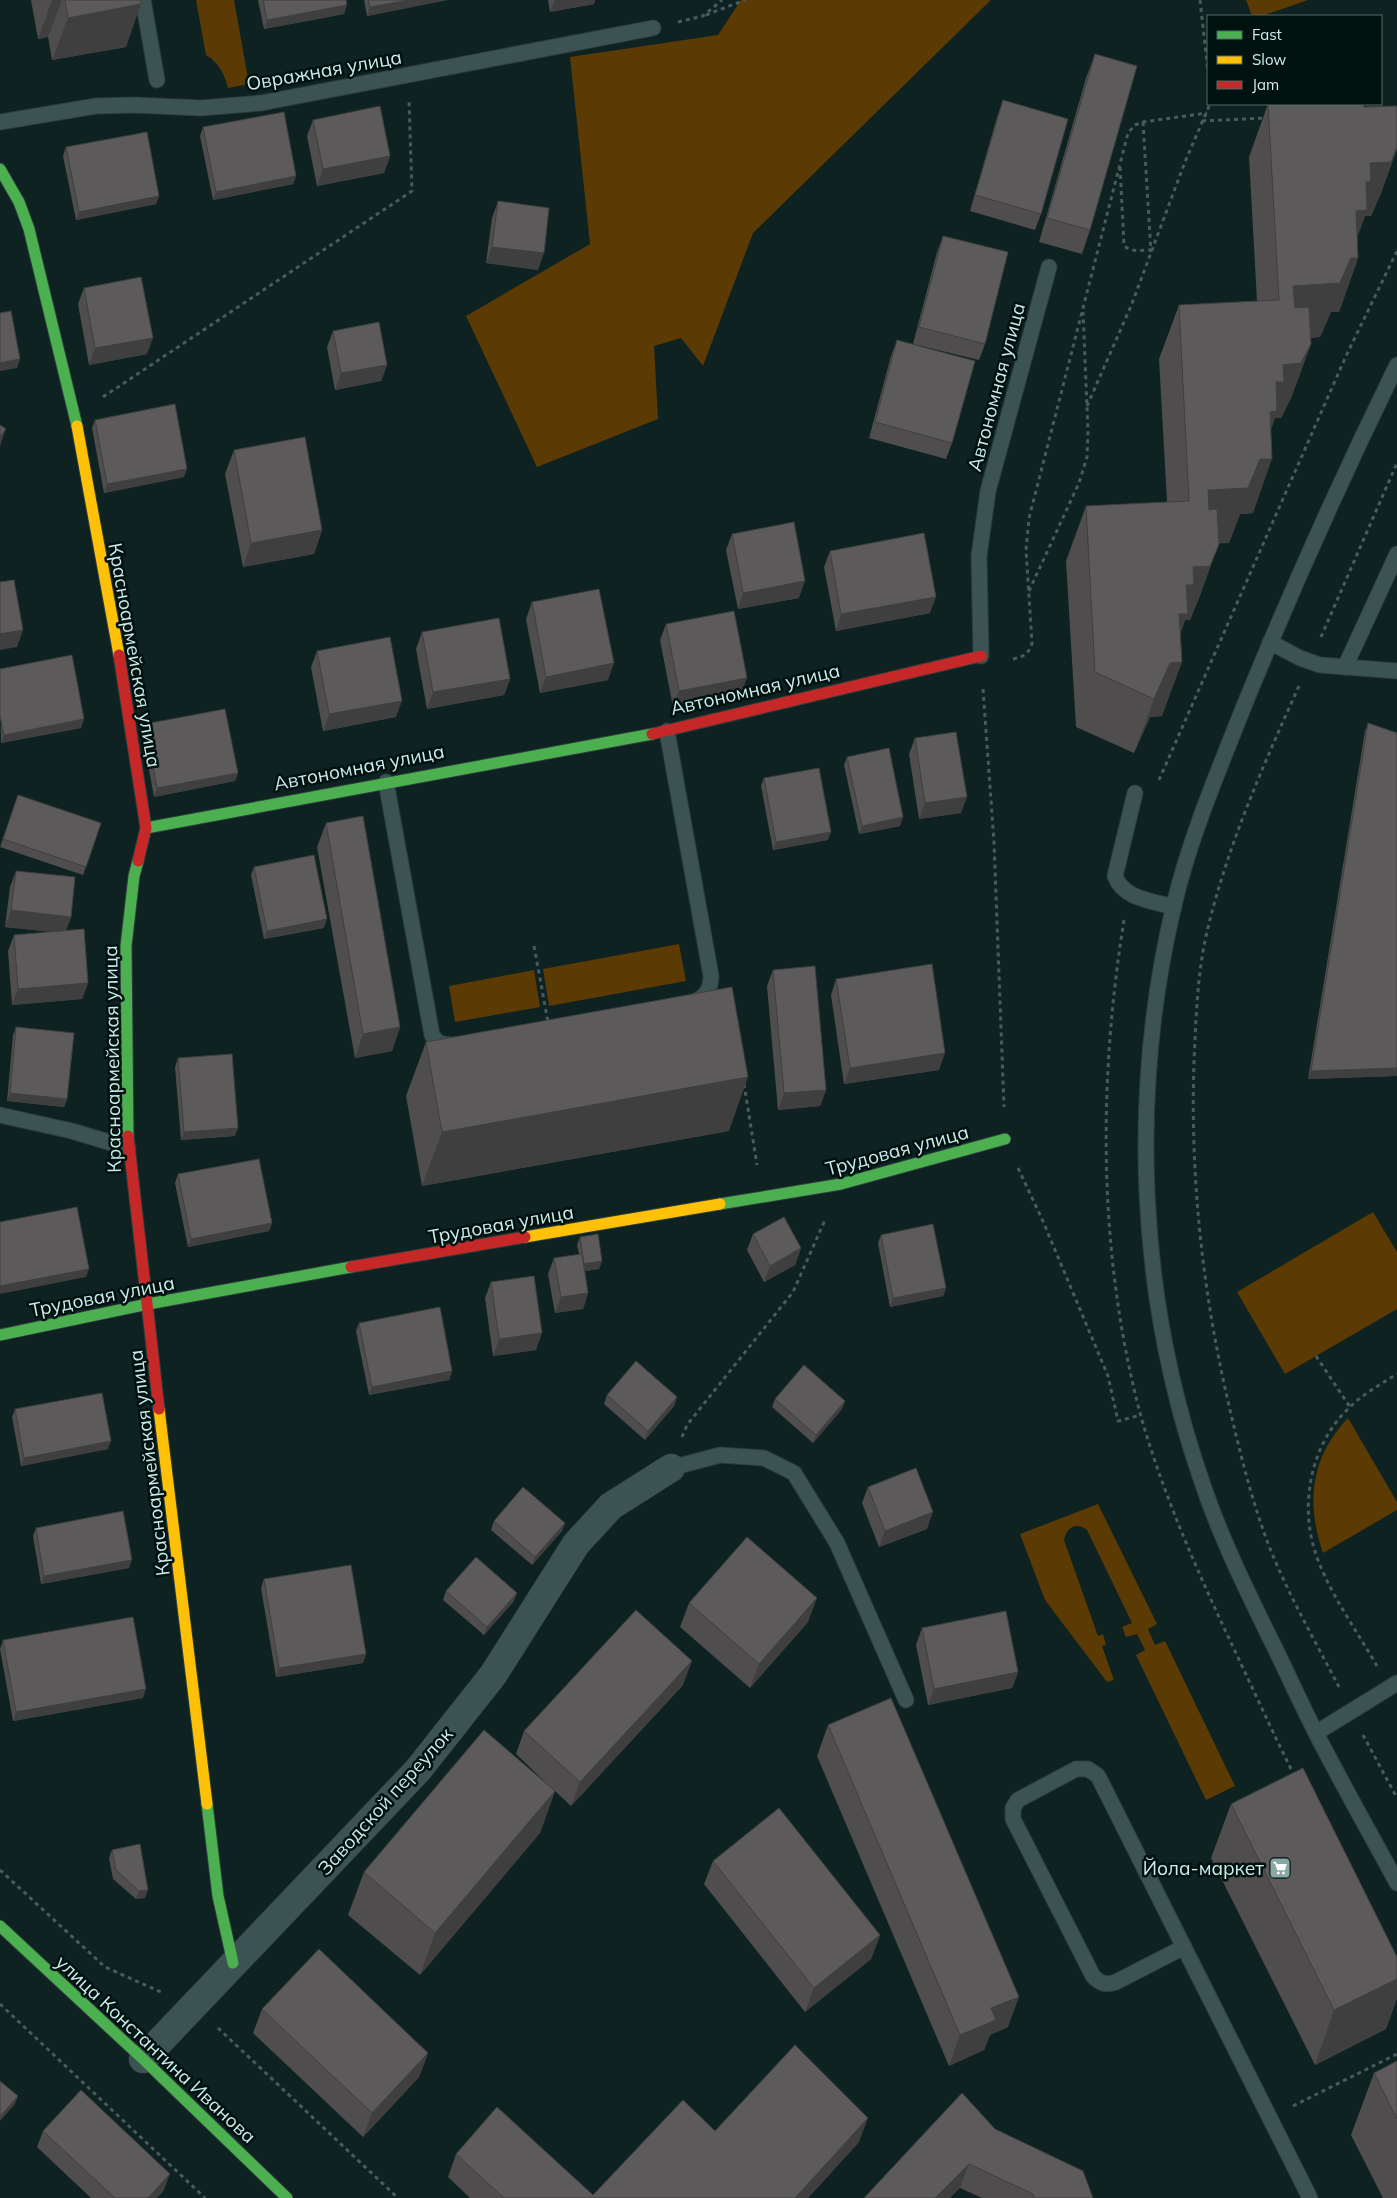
<svg xmlns="http://www.w3.org/2000/svg" width="1397" height="2198" font-family="Mulish,sans-serif">
<rect width="100%" height="100%" fill="#0d2221"/>
<g fill="#5b3a04">
<path d="M 196,0 L 234,0 L 249,84 L 228,88 C 224,73 219,63 206,55 Z"/>
<polygon points="741,0 991,0 753,233 703,366 681,338 654,346 658,419 537,467 466,316 590,244 570,57 718,35"/>
<polygon points="1246,0 1308,0 1262,16 1252,16"/>
<polygon points="679,944 686,981 549,1006 543,969"/>
<polygon points="534,970 540,1007 455,1022 449,986"/>
<polygon points="1373,1212 1397,1252 1397,1309 1285,1374 1237,1292"/>
<path d="M 1348,1418 L 1397,1502 L 1397,1510 L 1323,1553 C 1306,1503 1310,1458 1348,1418 Z"/>
<path d="M 1098,1504 L 1157,1624 L 1148,1629 L 1155,1645 L 1165,1641 L 1235,1786 L 1206,1800 L 1136,1655 L 1145,1650 L 1137,1634 L 1126,1637 L 1122,1627 L 1132,1623 L 1087,1530 C 1076,1521 1066,1528 1064,1540 L 1098,1636 L 1103,1634 L 1106,1645 L 1102,1646 L 1114,1680 L 1107,1682 L 1045,1600 L 1020,1534 Z"/>
</g>
<g fill="none" stroke-linecap="round" stroke-linejoin="round">
<g stroke="#2c3d3b" stroke-width="17">
<g id="lane">
<polyline points="143,0 157,80"/>
<polyline points="0,122 96,106 134,105 201,108 261,103 653,28"/>
<path d="M 1397,365 C 1342,477 1291,591 1244,706 C 1218,772 1190,837 1174,905 C 1129,1095 1138,1298 1202,1482 C 1220,1536 1245,1587 1270,1638 C 1286,1670 1300,1702 1316,1733 C 1342,1784 1370,1833 1397,1883"/>
<polyline points="1270,642 1300,658 1320,665 1397,671"/>
<polyline points="981,656 979,556 988,491 1049,267"/>
<polyline points="1345,667 1397,554"/>
<path d="M 667,731 L 711,976 C 711,989 706,997 693,1002"/>
<path d="M 386,782 L 432,1035 C 437,1043 442,1045 452,1045"/>
<path d="M 1135,793 L 1115,876 C 1123,899 1153,901 1174,907"/>
<polyline points="0,1115 72,1131 128,1148"/>
<polyline points="671,1468 720,1455 764,1458 794,1473 837,1543 906,1700"/>
<polyline points="1316,1733 1397,1683"/>
<path d="M 1184,1947 L 1116,1982 C 1106,1985 1100,1984 1093,1976 L 1013,1819 L 1013,1808 L 1018,1800 L 1076,1769 L 1088,1769 L 1098,1776 L 1310,2198"/>
</g>
</g>
<g stroke="#2c3d3b" stroke-width="29">
<polyline id="street" points="143,2059 418,1770 493,1675 576,1544 611,1506 671,1468"/>
</g>
<g stroke="#2c3d3b" stroke-width="13">
<g id="fast">
<polyline points="0,169 19,202 29,229 77,426"/>
<polyline points="146,828 652,734"/>
<polyline points="128,1136 126,946 134,876 138,861"/>
<polyline points="720,1204 841,1184 1005,1139"/>
<polyline points="0,1335 148,1304 351,1267"/>
<polyline points="207,1804 218,1896 233,1963"/>
<polyline points="0,1926 143,2059 287,2198"/>
</g>
</g>
<g stroke="#2c3d3b" stroke-width="13">
<g id="slow">
<polyline points="77,426 119,655"/>
<polyline points="525,1237 720,1204"/>
<polyline points="159,1409 207,1804"/>
</g>
</g>
<g stroke="#2c3d3b" stroke-width="13">
<g id="jam">
<polyline points="119,655 146,828 138,861"/>
<polyline points="652,734 981,656"/>
<polyline points="128,1136 159,1409"/>
<polyline points="351,1267 525,1237"/>
</g>
</g>
<g stroke="#485c5b" stroke-width="3" stroke-dasharray="4 4" stroke-linecap="butt">
<polyline points="1200,0 1208,71"/>
<polyline points="706,15 745,0"/>
<polyline points="678,22 703,16 722,0"/>
<polyline points="1202,121 1265,118"/>
<polyline points="1143,122 1151,252"/>
<path d="M 1120,167 L 1124,245 C 1130,253 1141,250 1151,250"/>
<polyline points="103,397 412,191 409,101"/>
<polyline points="1087,406 1131,306 1185,162 1210,104"/>
<polyline points="1029,591 1079,483 1087,457 1088,431 1083,312"/>
<polyline points="1321,637 1397,463"/>
<path d="M 1013,659 C 1023,657 1029,654 1032,643 L 1026,550 L 1029,518 L 1128,133 L 1135,125 L 1143,122 L 1207,113"/>
<path d="M 1299,686 C 1262,768 1226,849 1206,936 C 1197,977 1196,1020 1194,1062 C 1190,1179 1203,1296 1230,1410 C 1241,1456 1252,1502 1269,1546 C 1288,1594 1315,1641 1339,1687"/>
<polyline points="983,689 994,842 1004,1107"/>
<polyline points="1159,780 1346,356 1397,251"/>
<path d="M 1124,920 C 1098,1082 1098,1253 1140,1413 C 1161,1488 1192,1559 1225,1630 C 1248,1678 1270,1727 1294,1775"/>
<polyline points="534,946 548,1022"/>
<polyline points="744,1084 757,1165"/>
<polyline points="1018,1168 1042,1219 1108,1376 1118,1421 1141,1415"/>
<polyline points="1316,1356 1350,1407"/>
<polyline points="682,1437 687,1425 793,1292 825,1220"/>
<path d="M 1377,1666 C 1357,1631 1325,1587 1314,1548 C 1300,1500 1312,1442 1350,1407 C 1363,1394 1381,1384 1397,1374"/>
<polyline points="1363,1735 1397,1798"/>
<polyline points="0,1870 105,1967 163,1993"/>
<polyline points="0,2004 205,2198"/>
<polyline points="218,2028 398,2198"/>
<polyline points="1293,2106 1397,2054"/>
</g>
<use href="#lane" stroke="#3b5453" stroke-width="15"/>
<use href="#street" stroke="#3b5453" stroke-width="28"/>
<use href="#fast" stroke="#4caf50" stroke-width="11"/>
<use href="#slow" stroke="#ffc107" stroke-width="11"/>
<use href="#jam" stroke="#c62828" stroke-width="11"/>
</g>
<g fill="#4f4d4e">
<polygon points="31,0 141,0 126,47 52,60 48,37 38,39"/>
<polygon points="258,0 346,0 344,14 264,29"/>
<polygon points="364,0 447,0 367,16"/>
<polygon points="548,0 595,0 594,4 550,12"/>
<polygon points="1095,54 1090,230 1082,254 1039,242 1086,78"/>
<polygon points="1003,100 1041,214 1035,230 970,211 997,117"/>
<polygon points="1268,104 1363,104 1364,107 1397,106 1397,149 1381,193 1371,216 1365,216 1357,237 1358,258 1339,312 1331,312 1320,337 1311,338 1311,344 1291,398 1281,418 1275,418 1271,429 1253,513 1240,514 1229,543 1219,543 1199,598 1190,620 1185,620 1180,635 1162,716 1150,717 1134,753 1076,727 1066,561 1086,506 1167,502 1159,359 1179,305 1257,301 1249,157"/>
<polygon points="313,120 390,156 384,173 317,186 307,136"/>
<polygon points="203,127 296,176 293,184 213,200 200,136"/>
<polygon points="66,147 159,196 156,204 76,220 63,156"/>
<polygon points="498,201 538,270 486,263 492,218"/>
<polygon points="943,236 985,344 979,360 913,344 937,252"/>
<polygon points="84,288 147,354 89,365 78,304"/>
<polygon points="333,331 387,365 381,381 335,390 327,347"/>
<polygon points="897,340 952,443 946,459 869,438 891,356"/>
<polygon points="95,420 184,477 104,493 92,428"/>
<polygon points="234,450 322,530 314,554 243,567 225,474"/>
<polygon points="732,534 799,598 738,609 726,550"/>
<polygon points="830,551 930,613 836,631 824,567"/>
<polygon points="532,602 608,680 540,693 526,619"/>
<polygon points="666,624 741,694 673,707 660,640"/>
<polygon points="422,632 510,679 504,695 427,709 416,649"/>
<polygon points="317,651 396,717 323,731 311,667"/>
<polygon points="0,669 81,728 1,743"/>
<polygon points="1368,723 1397,733 1397,1076 1308,1079 1365,731"/>
<polygon points="145,724 238,773 235,781 154,797 142,732"/>
<polygon points="915,738 961,813 919,819 909,754"/>
<polygon points="847,757 900,826 859,834 844,765"/>
<polygon points="764,778 828,840 773,850 761,786"/>
<polygon points="18,795 101,823 83,875 0,847"/>
<polygon points="326,823 400,1027 392,1051 355,1058 317,847"/>
<polygon points="254,867 324,928 264,939 251,875"/>
<polygon points="16,871 71,917 66,931 88,983 82,999 12,1005 8,951 14,935 51,932 5,927 10,887"/>
<polygon points="773,970 826,1090 820,1106 778,1110 767,986"/>
<polygon points="836,979 939,1070 844,1084 831,995"/>
<polygon points="16,1027 67,1099 64,1107 7,1101 13,1035"/>
<polygon points="426,1042 729,1131 422,1186 406,1096"/>
<polygon points="178,1058 235,1136 181,1140 175,1067"/>
<polygon points="178,1174 272,1223 269,1231 188,1247 175,1183"/>
<polygon points="753,1234 801,1248 795,1265 764,1282 747,1250"/>
<polygon points="881,1235 946,1288 943,1296 890,1307 878,1243"/>
<polygon points="580,1237 602,1261 599,1269 585,1271 588,1293 583,1309 555,1313 548,1274 554,1258 579,1254 577,1245"/>
<polygon points="491,1282 536,1350 493,1356 485,1298"/>
<polygon points="359,1323 452,1371 449,1380 369,1395 356,1331"/>
<polygon points="607,1395 677,1397 674,1406 645,1440 604,1404"/>
<polygon points="775,1399 845,1401 842,1409 813,1443 772,1407"/>
<polygon points="15,1409 108,1449 21,1466 12,1417"/>
<polygon points="868,1487 927,1529 879,1547 862,1503"/>
<polygon points="494,1521 565,1523 562,1531 532,1565 491,1530"/>
<polygon points="36,1528 129,1568 41,1584 33,1536"/>
<polygon points="264,1579 366,1654 363,1663 276,1677 261,1588"/>
<polygon points="446,1591 514,1601 484,1635 443,1600"/>
<polygon points="689,1603 808,1622 750,1688 680,1627"/>
<polygon points="922,1628 1018,1672 1012,1688 928,1705 916,1645"/>
<polygon points="3,1640 143,1698 13,1721 0,1649"/>
<polygon points="683,1685 571,1806 555,1791 540,1833 420,1975 348,1915 364,1872 546,1783 516,1754 524,1731"/>
<polygon points="828,1725 1008,2027 990,2035 984,2050 949,2066 817,1756"/>
<polygon points="1231,1804 1397,1957 1397,1998 1386,2029 1315,2065 1211,1858"/>
<polygon points="112,1850 145,1898 136,1899 113,1879 109,1858"/>
<polygon points="713,1861 880,1935 871,1959 805,2012 704,1884"/>
<polygon points="262,2009 428,2053 419,2077 363,2137 253,2033"/>
<polygon points="1397,2061 1397,2198 1383,2198 1351,2135 1374,2073"/>
<polygon points="995,2129 1093,2198 982,2198 960,2188 864,2198"/>
<polygon points="43,2131 164,2190 157,2198 91,2198 37,2147"/>
<polygon points="715,2131 859,2142 808,2198 470,2198 448,2177 456,2154 593,2195"/>
</g>
<g fill="#403f40">
<polygon points="52,0 62,0 48,37 38,39"/>
<polygon points="409,0 447,0 367,16 370,7"/>
<polygon points="555,0 595,0 594,4 550,12"/>
<polygon points="141,4 126,47 52,60 68,18"/>
<polygon points="347,5 344,14 264,29 267,20"/>
<polygon points="1397,147 1381,193 1371,216 1365,216 1347,264 1353,217 1370,163"/>
<polygon points="390,156 384,173 317,186 323,169"/>
<polygon points="296,176 293,184 213,200 216,192"/>
<polygon points="159,196 156,204 76,220 79,212"/>
<polygon points="492,247 544,253 538,270 486,263"/>
<polygon points="1351,258 1358,258 1339,312 1331,312 1320,337 1274,340 1293,286"/>
<polygon points="153,338 147,354 89,365 95,348"/>
<polygon points="1311,344 1291,398 1281,418 1275,418 1258,466 1256,437 1283,365"/>
<polygon points="20,359 17,368 0,371 0,363"/>
<polygon points="387,365 381,381 335,390 341,373"/>
<polygon points="6,429 0,446 0,437"/>
<polygon points="1260,459 1272,459 1253,513 1240,514 1229,543 1188,545 1208,490"/>
<polygon points="187,469 184,477 104,493 107,484"/>
<polygon points="322,530 314,554 243,567 251,543"/>
<polygon points="1219,544 1190,620 1185,620 1169,665 1170,663 1182,662 1162,716 1150,717 1134,753 1154,699 1159,669 1193,567"/>
<polygon points="805,581 799,598 738,609 743,593"/>
<polygon points="936,597 930,613 836,631 841,614"/>
<polygon points="23,630 17,647 0,650 0,634"/>
<polygon points="614,663 608,680 540,693 546,677"/>
<polygon points="747,678 741,694 673,707 679,691"/>
<polygon points="510,679 504,695 427,709 433,692"/>
<polygon points="402,701 396,717 323,731 329,714"/>
<polygon points="84,719 81,728 1,743 4,735"/>
<polygon points="238,773 235,781 154,797 157,788"/>
<polygon points="967,797 961,813 919,819 925,803"/>
<polygon points="903,817 900,826 859,834 862,826"/>
<polygon points="831,832 828,840 773,850 776,842"/>
<polygon points="11,910 71,917 65,933 5,927"/>
<polygon points="327,919 324,928 264,939 267,931"/>
<polygon points="88,983 82,999 12,1005 18,989"/>
<polygon points="400,1027 392,1051 355,1058 363,1034"/>
<polygon points="945,1053 939,1070 844,1084 850,1068"/>
<polygon points="1397,1068 1397,1076 1308,1079 1311,1071"/>
<polygon points="748,1077 729,1131 422,1186 442,1132"/>
<polygon points="826,1090 820,1106 778,1110 784,1093"/>
<polygon points="10,1093 67,1099 64,1107 7,1101"/>
<polygon points="238,1128 235,1136 181,1140 184,1132"/>
<polygon points="272,1223 269,1231 188,1247 191,1239"/>
<polygon points="801,1248 795,1265 764,1282 770,1266"/>
<polygon points="602,1261 599,1269 581,1272 584,1264"/>
<polygon points="89,1269 86,1277 0,1294 0,1286"/>
<polygon points="946,1288 943,1296 890,1307 893,1298"/>
<polygon points="588,1293 583,1309 555,1313 561,1297"/>
<polygon points="542,1333 536,1350 493,1356 499,1339"/>
<polygon points="452,1371 449,1380 369,1395 372,1387"/>
<polygon points="677,1397 674,1406 645,1440 648,1431"/>
<polygon points="845,1401 842,1409 813,1443 816,1435"/>
<polygon points="111,1441 108,1449 21,1466 24,1458"/>
<polygon points="933,1512 927,1529 879,1547 885,1531"/>
<polygon points="565,1523 562,1531 532,1565 535,1557"/>
<polygon points="132,1560 129,1568 41,1584 44,1576"/>
<polygon points="517,1593 514,1601 484,1635 487,1627"/>
<polygon points="817,1598 808,1622 750,1688 759,1664"/>
<polygon points="366,1654 363,1663 276,1677 279,1668"/>
<polygon points="692,1661 683,1685 571,1806 580,1782"/>
<polygon points="1018,1672 1012,1688 928,1705 934,1689"/>
<polygon points="146,1689 143,1698 13,1721 16,1712"/>
<polygon points="555,1791 540,1833 420,1975 435,1933"/>
<polygon points="148,1890 145,1898 136,1899 139,1891"/>
<polygon points="880,1935 871,1959 805,2012 814,1988"/>
<polygon points="1397,1979 1397,1998 1386,2029 1315,2065 1334,2010"/>
<polygon points="1019,1997 1008,2027 990,2035 984,2050 949,2066 960,2035 991,2008"/>
<polygon points="428,2053 419,2077 363,2137 372,2113"/>
<polygon points="18,2096 15,2104 0,2121 0,2117"/>
<polygon points="868,2118 859,2142 808,2198 795,2198"/>
<polygon points="969,2164 960,2188 950,2198 935,2198"/>
<polygon points="170,2174 164,2190 157,2198 148,2198"/>
</g>
<g fill="#5c5a5b" stroke="#403f40">
<polygon points="65,0 141,0 141,4 68,18"/>
<polygon points="263,0 346,0 347,5 267,20"/>
<polygon points="368,0 409,0 370,7"/>
<polygon points="1095,54 1137,66 1090,230 1047,218"/>
<polygon points="1003,100 1068,119 1041,214 975,195"/>
<polygon points="1268,104 1363,104 1364,107 1397,106 1397,147 1391,162 1370,163 1371,181 1366,182 1367,210 1356,211 1358,258 1351,258 1340,283 1293,286 1295,308 1309,307 1311,344 1301,363 1283,365 1284,382 1276,382 1277,411 1270,412 1272,459 1260,459 1248,488 1208,490 1209,510 1217,509 1219,544 1210,566 1193,567 1194,585 1186,585 1188,614 1179,614 1182,662 1170,663 1154,699 1095,672 1086,506 1189,501 1179,305 1279,300"/>
<polygon points="380,106 390,156 323,169 313,120"/>
<polygon points="284,112 296,176 216,192 203,127"/>
<polygon points="147,132 159,196 79,212 66,147"/>
<polygon points="498,201 549,208 544,253 492,247"/>
<polygon points="943,236 1008,252 985,344 919,327"/>
<polygon points="141,277 153,338 95,348 84,288"/>
<polygon points="11,311 20,359 0,363 0,313"/>
<polygon points="379,322 387,365 341,373 333,331"/>
<polygon points="897,340 975,361 952,443 875,422"/>
<polygon points="175,404 187,469 107,484 95,420"/>
<polygon points="0,425 6,429 0,437"/>
<polygon points="305,437 322,530 251,543 234,450"/>
<polygon points="794,522 805,581 743,593 732,534"/>
<polygon points="924,533 936,597 841,614 830,551"/>
<polygon points="14,580 23,630 0,634 0,582"/>
<polygon points="599,589 614,663 546,677 532,602"/>
<polygon points="734,611 747,678 679,691 666,624"/>
<polygon points="499,618 510,679 433,692 422,632"/>
<polygon points="390,637 402,701 329,714 317,651"/>
<polygon points="72,655 84,719 4,735 0,716 0,669"/>
<polygon points="225,709 238,773 157,788 145,724"/>
<polygon points="1368,723 1397,733 1397,1068 1311,1071"/>
<polygon points="956,732 967,797 925,803 915,738"/>
<polygon points="889,748 903,817 862,826 847,757"/>
<polygon points="819,768 831,832 776,842 764,778"/>
<polygon points="18,795 101,823 86,867 3,839"/>
<polygon points="363,816 400,1027 363,1034 326,823"/>
<polygon points="314,855 327,919 267,931 254,867"/>
<polygon points="16,871 75,877 71,917 11,910"/>
<polygon points="84,929 88,983 18,989 14,935"/>
<polygon points="932,964 945,1053 850,1068 836,979"/>
<polygon points="815,966 826,1090 784,1093 773,970"/>
<polygon points="732,987 748,1077 442,1132 426,1042"/>
<polygon points="16,1027 74,1033 67,1099 10,1093"/>
<polygon points="232,1054 238,1128 184,1132 178,1058"/>
<polygon points="259,1159 272,1223 191,1239 178,1174"/>
<polygon points="77,1207 89,1269 0,1286 0,1222"/>
<polygon points="784,1217 801,1248 770,1266 753,1234"/>
<polygon points="933,1224 946,1288 893,1298 881,1235"/>
<polygon points="598,1234 602,1261 584,1264 580,1237"/>
<polygon points="582,1254 588,1293 561,1297 554,1258"/>
<polygon points="534,1276 542,1333 499,1339 491,1282"/>
<polygon points="440,1307 452,1371 372,1387 359,1323"/>
<polygon points="636,1361 677,1397 648,1431 607,1395"/>
<polygon points="804,1365 845,1401 816,1435 775,1399"/>
<polygon points="102,1393 111,1441 24,1458 15,1409"/>
<polygon points="916,1468 933,1512 885,1531 868,1487"/>
<polygon points="523,1487 565,1523 535,1557 494,1521"/>
<polygon points="123,1511 132,1560 44,1576 36,1528"/>
<polygon points="747,1537 817,1598 759,1664 689,1603"/>
<polygon points="476,1557 517,1593 487,1627 446,1591"/>
<polygon points="351,1565 366,1654 279,1668 264,1579"/>
<polygon points="636,1610 692,1661 580,1782 524,1731"/>
<polygon points="1006,1611 1018,1672 934,1689 922,1628"/>
<polygon points="133,1617 146,1689 16,1712 3,1640"/>
<polygon points="891,1698 1019,1997 991,2008 996,2020 960,2035 828,1725"/>
<polygon points="484,1730 555,1791 435,1933 364,1872"/>
<polygon points="1303,1768 1397,1957 1397,1979 1334,2010 1231,1804"/>
<polygon points="779,1808 880,1935 814,1988 713,1861"/>
<polygon points="140,1844 148,1890 139,1891 116,1870 112,1850"/>
<polygon points="319,1949 428,2053 372,2113 262,2009"/>
<polygon points="795,2045 868,2118 795,2198 504,2198 456,2154 497,2107 593,2195 683,2100 715,2131"/>
<polygon points="1397,2061 1397,2119 1374,2073"/>
<polygon points="0,2081 18,2096 0,2117"/>
<polygon points="81,2090 170,2174 148,2198 115,2198 43,2131"/>
<polygon points="962,2093 995,2129 1083,2171 1093,2198 1034,2198 1033,2194 969,2164 935,2198 864,2198"/>
</g>
<defs>
<g id="supermarket-square" transform="scale(1.125)"><rect x="-9" y="-9" width="18" height="18" rx="4" fill="#89a7a4" stroke="#001210"/><path d="M-6-5.5h2.5l.6 2H6L4.5 2H-2.5L-4.4-4H-6ZM-1.5 3.2a1.3 1.3 0 1 0 .1 0ZM3 3.2a1.3 1.3 0 1 0 .1 0Z" fill="#fff"/></g>
</defs>
<g fill-rule="evenodd">
<use href="#supermarket-square" x="1280" y="1868"/>
</g>
<g text-anchor="middle" dominant-baseline="central" stroke-width="5" stroke-linejoin="round" paint-order="stroke">
<g font-size="19" fill="#cceeea" stroke="#001210">
<text transform="translate(324 70) rotate(-10)">Овражная улица</text>
<text transform="translate(996 387) rotate(-75)">Автономная улица</text>
<text transform="translate(135 655) rotate(80)">Красноармейская улица</text>
<text transform="translate(755 689) rotate(-13)">Автономная улица</text>
<text transform="translate(359 767) rotate(-11)">Автономная улица</text>
<text transform="translate(112 1059) rotate(-91)">Красноармейская улица</text>
<text transform="translate(897 1150) rotate(-15)">Трудовая улица</text>
<text transform="translate(501 1224) rotate(-10)">Трудовая улица</text>
<text transform="translate(102 1296) rotate(-11)">Трудовая улица</text>
<text transform="translate(149 1463) rotate(-97)">Красноармейская улица</text>
<text transform="translate(385 1801) rotate(-48)">Заводской переулок</text>
<text transform="translate(156 2049) rotate(43)">улица Константина Иванова</text>
</g>
<g font-size="19" fill="#cceeea" stroke="#001210" text-anchor="end">
<text x="1264" y="1868">Йола-маркет</text>
</g>
</g>
<rect x="1207" y="15" width="175" height="90" fill="#001210" stroke="#526a67"/>
<rect x="1217" y="31" width="25" height="8" fill="#4caf50" stroke="#526a67"/>
<text x="1252" y="40" font-size="15" fill="#cceeea">Fast</text>
<rect x="1217" y="56" width="25" height="8" fill="#ffc107" stroke="#526a67"/>
<text x="1252" y="65" font-size="15" fill="#cceeea">Slow</text>
<rect x="1217" y="81" width="25" height="8" fill="#c62828" stroke="#526a67"/>
<text x="1252" y="90" font-size="15" fill="#cceeea">Jam</text>
</svg>
